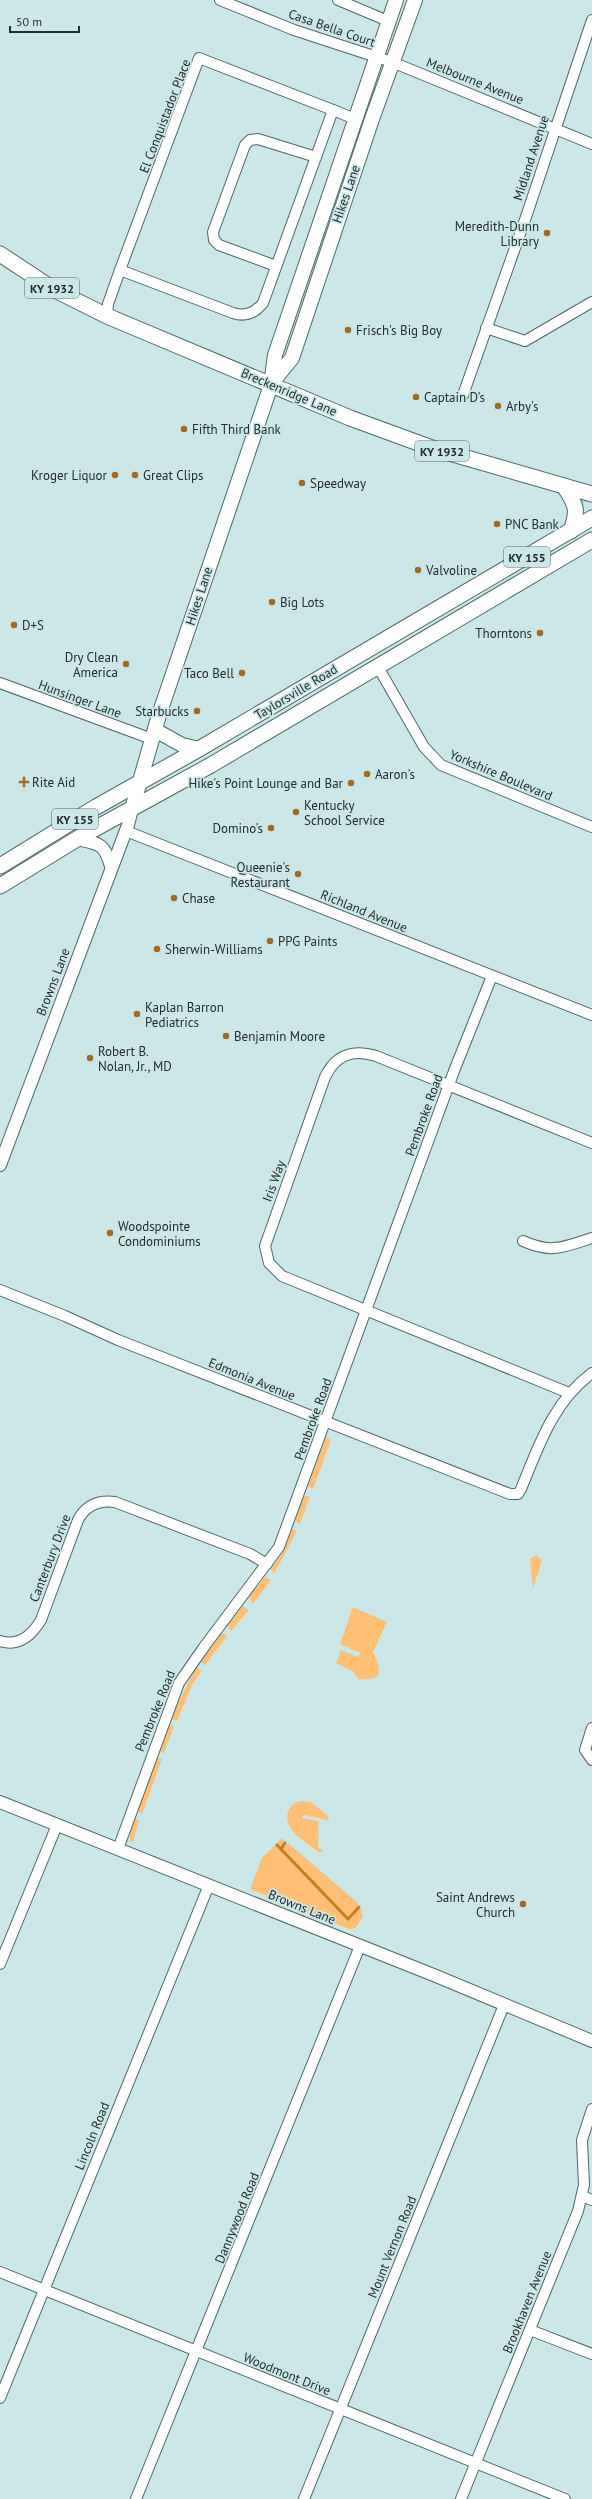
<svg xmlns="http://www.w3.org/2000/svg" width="592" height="2499" font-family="'PT Sans',sans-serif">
<rect width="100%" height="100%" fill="#cbe7e8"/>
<g fill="#ffc075">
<polygon points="326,1437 331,1440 313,1489 308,1486"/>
<polygon points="304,1496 310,1496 300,1524 295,1521"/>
<polygon points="292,1529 297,1531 274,1574 271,1569 281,1555"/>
<polygon points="536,1555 542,1561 533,1588 530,1559"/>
<polygon points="265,1577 271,1580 253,1604 249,1597"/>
<polygon points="243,1606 249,1610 231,1631 227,1626"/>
<path d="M 353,1607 L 387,1622 L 373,1652 C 382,1671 384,1681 358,1679 L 354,1672 L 336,1663 L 341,1650 L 358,1657 L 361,1653 L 340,1644 Z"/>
<polygon points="222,1633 227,1636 205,1665 200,1661"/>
<polygon points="196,1667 202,1671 193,1683 177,1721 172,1719 174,1711"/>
<polygon points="169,1725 174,1726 164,1753 160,1751"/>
<polygon points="157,1758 162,1759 142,1814 137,1810"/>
<path d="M 301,1801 L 311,1802 L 329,1817 L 328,1820 L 304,1815 L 301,1818 L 319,1821 L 318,1848 L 323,1850 L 322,1852 L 318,1852 C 307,1842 282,1830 288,1812 C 290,1806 295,1802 301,1801 Z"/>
<polygon points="134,1819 139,1820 133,1842 130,1841 130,1829"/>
<polygon points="282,1838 285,1841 280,1849 278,1844 276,1846 341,1911 347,1921 360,1907 363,1916 356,1928 349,1929 250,1889 262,1858"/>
<polygon points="288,1843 358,1903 359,1906 349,1916 346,1915 281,1850"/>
</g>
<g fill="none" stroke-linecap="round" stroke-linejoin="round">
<g stroke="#c17f22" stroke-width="3">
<polyline points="277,1845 348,1919"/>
<polyline points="281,1849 285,1843"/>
<polyline points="348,1919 359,1907"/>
</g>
<g stroke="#4d6666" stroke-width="12">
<g id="minor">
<polyline points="220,0 294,30 392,62 592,144"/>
<polyline points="338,0 388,21"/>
<path d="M 199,58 L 333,110 L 263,303 C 255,313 245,317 233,313 L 120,270 Z"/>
<polyline points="333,110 355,119"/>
<polyline points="276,266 219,245 214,240 213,232 245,145 250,140 258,139 316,157"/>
<polyline points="107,316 108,304 120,270"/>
<polyline points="486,328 525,341 592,302"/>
<polyline points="463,395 527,214 592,20"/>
<polyline points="378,667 424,747 441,765 592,827"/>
<polyline points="0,683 152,739"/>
<polyline points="126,831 592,1015"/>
<path d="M 523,1241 C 552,1254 563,1247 592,1238"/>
<path d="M 0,1290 L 65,1316 L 118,1340 L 510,1494 L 518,1494 L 521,1489 C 539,1445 553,1402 592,1373"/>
<path d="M 569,1393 L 282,1276 L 269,1263 L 265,1246 L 325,1077 C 336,1054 353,1049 376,1056 L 592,1143"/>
<path d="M 0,1641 C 19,1647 32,1635 41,1620 L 78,1520 C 86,1505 99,1500 115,1502 L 250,1554 L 267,1564"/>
<polyline points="592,1728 585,1750 592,1760"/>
<polyline points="118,1849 179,1683 204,1647 279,1547 454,1071 492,976"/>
<polyline points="0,1964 57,1825"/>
<polyline points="582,2196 592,2200"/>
<polyline points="0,2272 565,2499"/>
<polyline points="530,2330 592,2354"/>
<polyline points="0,2398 209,1885"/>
<polyline points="136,2499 360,1946"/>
<polyline points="304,2499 504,2005"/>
<polyline points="461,2499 578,2211 584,2185 582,2140 592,2109"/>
</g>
</g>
<g stroke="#4d6666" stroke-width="14">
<g id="tertiary">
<path d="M 77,839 C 100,844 104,843 111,866"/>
<polyline points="0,1165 128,825 132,809"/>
<polyline points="0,1802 436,1976 592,2041"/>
</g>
</g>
<g stroke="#4d6666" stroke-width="16">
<g id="secondary">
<polyline points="271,384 292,358 372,119 415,0"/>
<polyline points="155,730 182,745 199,749"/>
<polyline points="132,809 159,715 271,385 275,355 396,0"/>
</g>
</g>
<g stroke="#4d6666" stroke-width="17">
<g id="primary">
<polyline points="0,254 53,289 107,316 350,418 432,448 592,494"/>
<path d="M 564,486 C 576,505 579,509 571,531"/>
<polyline points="0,866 96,807 199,749 592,518"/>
<polyline points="0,886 80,837 211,765 592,540"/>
</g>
</g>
<use href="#minor" stroke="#fff" stroke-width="10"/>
<use href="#tertiary" stroke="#fff" stroke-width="12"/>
<use href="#secondary" stroke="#fff" stroke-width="14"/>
<use href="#primary" stroke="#fff" stroke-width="15"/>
</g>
<g fill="#a06b24" stroke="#cbe7e8" stroke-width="1.5">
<circle cx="547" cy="233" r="4"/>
<circle cx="348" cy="330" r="4"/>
<circle cx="416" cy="397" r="4"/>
<circle cx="498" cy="406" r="4"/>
<circle cx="184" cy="429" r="4"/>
<circle cx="115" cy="475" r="4"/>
<circle cx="135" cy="475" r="4"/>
<circle cx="302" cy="483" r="4"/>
<circle cx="497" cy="524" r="4"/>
<circle cx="418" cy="570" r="4"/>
<circle cx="272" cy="602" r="4"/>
<circle cx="14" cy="625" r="4"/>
<circle cx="540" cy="633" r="4"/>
<circle cx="126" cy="664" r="4"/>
<circle cx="242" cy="673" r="4"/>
<circle cx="197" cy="711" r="4"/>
<circle cx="367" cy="774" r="4"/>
<path d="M22 776h4v4h4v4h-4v4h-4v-4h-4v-4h4z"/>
<circle cx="351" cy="783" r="4"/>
<circle cx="296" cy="812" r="4"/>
<circle cx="271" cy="828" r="4"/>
<circle cx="298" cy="874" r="4"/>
<circle cx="174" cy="898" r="4"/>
<circle cx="270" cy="941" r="4"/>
<circle cx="157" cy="949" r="4"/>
<circle cx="137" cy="1014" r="4"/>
<circle cx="226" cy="1036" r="4"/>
<circle cx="90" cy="1058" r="4"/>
<circle cx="110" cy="1233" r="4"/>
<circle cx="523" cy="1904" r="4"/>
</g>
<g text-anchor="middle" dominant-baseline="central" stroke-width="3.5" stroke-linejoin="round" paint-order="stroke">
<g fill="#cbe7e8" stroke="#546464" stroke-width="1">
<rect x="25" y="278" width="54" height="20" rx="3"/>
<rect x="415" y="441" width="54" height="20" rx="3"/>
<rect x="504" y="547" width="46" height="20" rx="3"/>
<rect x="52" y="809" width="46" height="20" rx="3"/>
</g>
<g font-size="12" font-weight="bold" fill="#212c2c">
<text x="52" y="288">KY 1932</text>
<text x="442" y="451">KY 1932</text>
<text x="527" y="557">KY 155</text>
<text x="75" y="819">KY 155</text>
</g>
<g font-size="13" fill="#212c2c" stroke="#cbe7e8">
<text transform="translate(332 28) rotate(19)">Casa Bella Court</text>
<text transform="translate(475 81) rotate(22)">Melbourne Avenue</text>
<text transform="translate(165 116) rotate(-69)">El Conquistador Place</text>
<text transform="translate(531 158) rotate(-72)">Midland Avenue</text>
<text transform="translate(346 194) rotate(-71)">Hikes Lane</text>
<text transform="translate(289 392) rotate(23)">Breckenridge Lane</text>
<text transform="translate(199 596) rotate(-72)">Hikes Lane</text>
<text transform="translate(296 692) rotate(-31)">Taylorsville Road</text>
<text transform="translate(80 699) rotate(20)">Hunsinger Lane</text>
<text transform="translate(501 775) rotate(23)">Yorkshire Boulevard</text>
<text transform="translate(364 911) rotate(22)">Richland Avenue</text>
<text transform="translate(53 982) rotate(-69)">Browns Lane</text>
<text transform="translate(424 1115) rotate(-70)">Pembroke Road</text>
<text transform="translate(274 1181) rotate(-70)">Iris Way</text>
<text transform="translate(252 1379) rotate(22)">Edmonia Avenue</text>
<text transform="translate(313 1419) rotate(-70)">Pembroke Road</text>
<text transform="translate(50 1558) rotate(-69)">Canterbury Drive</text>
<text transform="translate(155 1711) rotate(-68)">Pembroke Road</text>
<text transform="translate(302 1907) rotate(22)">Browns Lane</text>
<text transform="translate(92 2136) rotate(-68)">Lincoln Road</text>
<text transform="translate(237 2218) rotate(-68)">Dannywood Road</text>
<text transform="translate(392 2247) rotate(-68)">Mount Vernon Road</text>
<text transform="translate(527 2302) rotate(-68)">Brookhaven Avenue</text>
<text transform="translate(287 2374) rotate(22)">Woodmont Drive</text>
</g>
<g font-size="13" fill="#212c2c" stroke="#cbe7e8" text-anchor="start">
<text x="539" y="226" text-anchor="end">Meredith-Dunn<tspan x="539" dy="15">Library</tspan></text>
<text x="356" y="330">Frisch's Big Boy</text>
<text x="424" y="397">Captain D's</text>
<text x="506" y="406">Arby's</text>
<text x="192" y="429">Fifth Third Bank</text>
<text x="107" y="475" text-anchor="end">Kroger Liquor</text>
<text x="143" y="475">Great Clips</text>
<text x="310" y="483">Speedway</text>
<text x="505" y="524">PNC Bank</text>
<text x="426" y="570">Valvoline</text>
<text x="280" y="602">Big Lots</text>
<text x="22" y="625">D+S</text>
<text x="532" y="633" text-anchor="end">Thorntons</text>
<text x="118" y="657" text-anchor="end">Dry Clean<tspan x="118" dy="15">America</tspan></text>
<text x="234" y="673" text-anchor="end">Taco Bell</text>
<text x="189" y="711" text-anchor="end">Starbucks</text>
<text x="375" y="774">Aaron's</text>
<text x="32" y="782">Rite Aid</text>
<text x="343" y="783" text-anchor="end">Hike's Point Lounge and Bar</text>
<text x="304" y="805">Kentucky<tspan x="304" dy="15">School Service</tspan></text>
<text x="263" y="828" text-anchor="end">Domino's</text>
<text x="290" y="867" text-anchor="end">Queenie's<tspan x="290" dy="15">Restaurant</tspan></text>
<text x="182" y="898">Chase</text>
<text x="278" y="941">PPG Paints</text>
<text x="165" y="949">Sherwin-Williams</text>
<text x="145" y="1007">Kaplan Barron<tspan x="145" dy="15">Pediatrics</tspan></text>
<text x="234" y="1036">Benjamin Moore</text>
<text x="98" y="1051">Robert B.<tspan x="98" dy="15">Nolan, Jr., MD</tspan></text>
<text x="118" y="1226">Woodspointe<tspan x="118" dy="15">Condominiums</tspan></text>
<text x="515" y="1897" text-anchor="end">Saint Andrews<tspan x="515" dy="15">Church</tspan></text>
</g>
</g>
<path d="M10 26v6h69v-6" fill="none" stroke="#212c2c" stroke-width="2"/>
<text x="16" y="26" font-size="12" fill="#212c2c" stroke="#cbe7e8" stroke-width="3" paint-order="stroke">50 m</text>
</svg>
